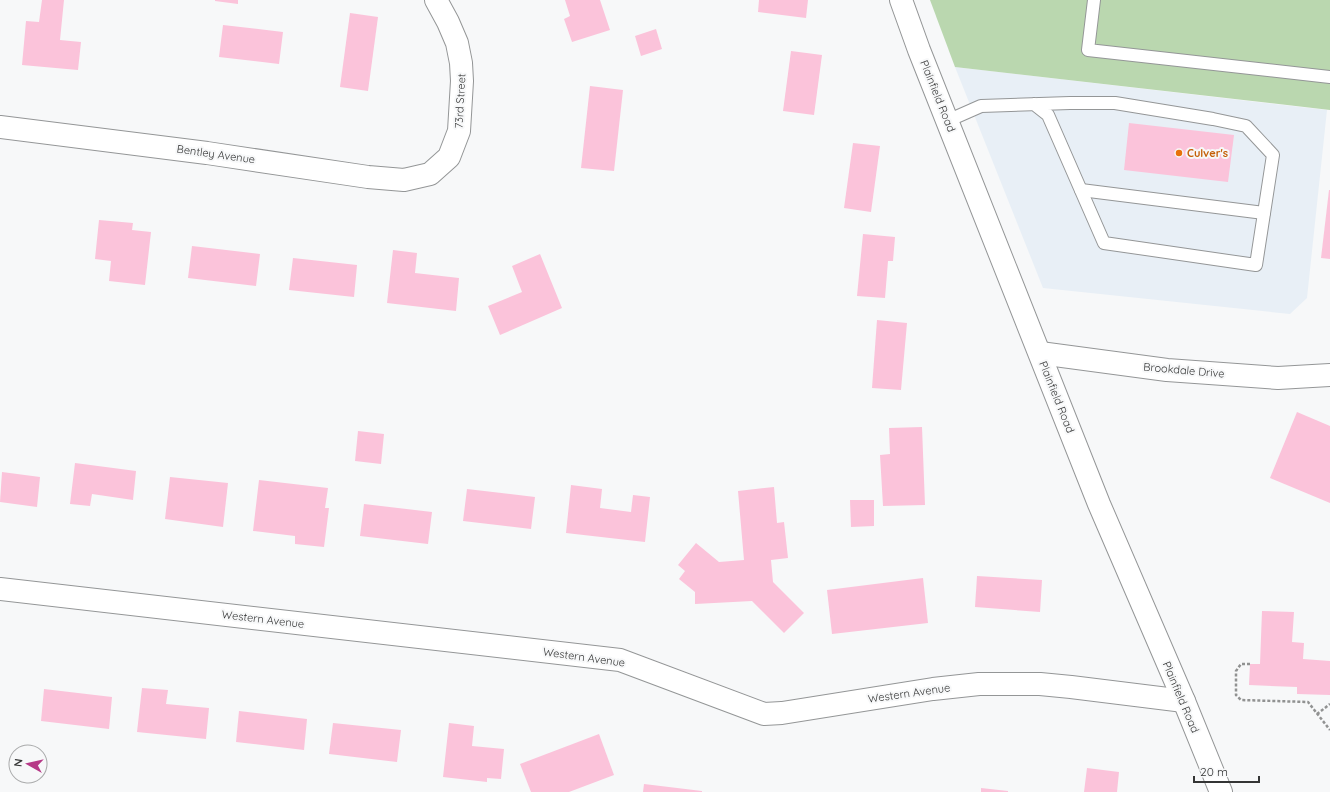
<svg xmlns="http://www.w3.org/2000/svg" width="1330" height="792" font-family="Quicksand,sans-serif">
<rect width="100%" height="100%" fill="#f7f8f9"/>
<polygon fill="#e8eff6" points="955,67 1327,110 1307,298 1290,314 1043,288"/>
<polygon fill="#bad7af" points="930,0 1330,0 1330,110 955,67"/>
<g fill="#fbc3da">
<polygon points="42,0 64,0 60,40 81,42 78,70 22,65 26,21 39,22"/>
<polygon points="215,0 238,0 238,4 215,1"/>
<polygon points="565,0 600,0 610,30 572,42 564,19 570,16"/>
<polygon points="759,0 808,0 806,18 758,12"/>
<polygon points="350,13 378,17 368,91 340,87"/>
<polygon points="223,25 283,32 279,64 219,57"/>
<polygon points="656,29 662,49 641,56 635,36"/>
<polygon points="791,51 822,55 814,115 783,111"/>
<polygon points="590,86 623,90 614,171 581,168"/>
<polygon points="1129,123 1234,135 1228,182 1124,170"/>
<polygon points="853,143 880,146 871,212 844,208"/>
<polygon points="1329,190 1330,190 1330,259 1321,258"/>
<polygon points="99,220 133,223 132,230 151,232 145,285 109,281 111,261 95,259"/>
<polygon points="863,234 895,237 893,261 888,261 885,298 857,296"/>
<polygon points="192,246 260,254 256,286 188,278"/>
<polygon points="393,250 417,253 415,273 459,278 456,311 387,303"/>
<polygon points="540,254 562,308 500,335 488,306 522,292 512,266"/>
<polygon points="293,258 357,265 354,297 289,290"/>
<polygon points="877,320 907,323 901,390 872,388"/>
<polygon points="1297,412 1330,426 1330,503 1270,478"/>
<polygon points="922,427 925,505 883,506 880,455 890,454 889,428"/>
<polygon points="358,431 384,434 381,464 355,461"/>
<polygon points="75,463 136,471 133,500 92,494 90,506 70,504"/>
<polygon points="2,472 40,477 37,507 0,502"/>
<polygon points="170,477 228,483 223,527 165,519"/>
<polygon points="259,480 328,488 325,508 329,508 324,547 295,544 295,536 253,531"/>
<polygon points="571,485 602,489 600,508 631,512 633,495 650,497 645,542 566,533"/>
<polygon points="774,487 777,523 784,522 788,558 771,560 773,582 804,613 784,633 752,601 695,604 695,592 679,579 685,571 678,565 696,543 719,562 744,560 738,491"/>
<polygon points="467,489 535,497 531,529 463,521"/>
<polygon points="850,500 874,500 874,526 851,527"/>
<polygon points="364,504 432,512 428,544 360,536"/>
<polygon points="977,576 1042,580 1040,612 975,607"/>
<polygon points="923,578 928,623 832,634 827,590"/>
<polygon points="1262,611 1294,612 1292,642 1304,643 1303,659 1330,661 1330,695 1297,694 1297,687 1249,685 1250,664 1260,664"/>
<polygon points="142,688 168,690 166,704 209,708 206,739 137,732"/>
<polygon points="44,689 112,697 109,729 41,721"/>
<polygon points="239,711 307,719 304,750 236,742"/>
<polygon points="333,723 401,730 397,762 329,754"/>
<polygon points="449,723 474,726 472,746 504,749 501,779 487,778 487,782 443,777"/>
<polygon points="599,734 614,775 569,792 531,792 520,764"/>
<polygon points="1087,768 1119,772 1117,792 1084,792"/>
<polygon points="644,784 702,791 702,792 643,792"/>
<polygon points="981,788 1008,791 1008,792 981,792"/>
</g>
<g fill="none" stroke-linecap="round" stroke-linejoin="round">
<g stroke="#949697" stroke-width="14">
<g id="service">
<polyline points="1094,0 1088,50 1330,77"/>
<polyline points="947,121 981,106 1070,103 1115,103 1213,119 1246,126 1273,155 1256,265 1104,243 1048,115 1034,104"/>
<polyline points="1081,190 1264,213"/>
</g>
</g>
<g stroke="#949697" stroke-width="24">
<g id="minor">
<polyline points="0,127 207,153 368,177 404,180 430,174 449,157 459,131 462,81 461,63 457,43 448,22 436,0"/>
<polyline points="1040,353 1167,370 1278,378 1330,375"/>
<polyline points="0,589 620,660 764,714 782,713 933,689 979,684 1040,684 1071,687 1184,701"/>
</g>
</g>
<g stroke="#949697" stroke-width="24">
<polyline id="secondary" points="901,0 919,50 1099,504 1184,701 1221,792"/>
</g>
<g stroke="#919292" stroke-width="2.5" stroke-dasharray="3 2" stroke-linecap="butt">
<polyline points="1250,664 1241,664 1236,671 1236,695 1241,700 1308,702 1330,730"/>
<polyline points="1317,714 1330,704"/>
</g>
<use href="#service" stroke="#fff" stroke-width="12"/>
<use href="#minor" stroke="#fff" stroke-width="22"/>
<use href="#secondary" stroke="#fff" stroke-width="22"/>
</g>
<circle fill="#e8710a" stroke="#f7f8f9" stroke-width="1.5" cx="1179" cy="153" r="4"/>
<g text-anchor="middle" dominant-baseline="central" stroke-width="4" stroke-linejoin="round" paint-order="stroke">
<g font-size="11" fill="#343535" stroke="#f7f8f9">
<text transform="translate(938 96) rotate(68)">Plainfield Road</text>
<text transform="translate(460 101) rotate(-87)">73rd Street</text>
<text transform="translate(216 154) rotate(8)">Bentley Avenue</text>
<text transform="translate(1184 370) rotate(5)">Brookdale Drive</text>
<text transform="translate(1057 397) rotate(68)">Plainfield Road</text>
<text transform="translate(263 619) rotate(7)">Western Avenue</text>
<text transform="translate(584 657) rotate(8)">Western Avenue</text>
<text transform="translate(909 693) rotate(-8)">Western Avenue</text>
<text transform="translate(1181 697) rotate(67)">Plainfield Road</text>
</g>
<g font-size="11" font-weight="bold" fill="#c56008" stroke="#f7f8f9" text-anchor="start">
<text x="1187" y="153">Culver's</text>
</g>
</g>
<g transform="translate(28 764) rotate(278)"><circle r="19" fill="#f7f8f9" stroke="#a9aaab"/>
<path d="M0-3L7 15L0 10L-7 15Z" fill="#b63987"/>
<text y="-6" font-size="11" font-weight="bold" text-anchor="middle" fill="#343535">N</text>
</g>
<path d="M1194 776v6h65v-6" fill="none" stroke="#343535" stroke-width="2"/>
<text x="1200" y="776" font-size="12" fill="#343535" stroke="#f7f8f9" stroke-width="3" paint-order="stroke">20 m</text>
</svg>
